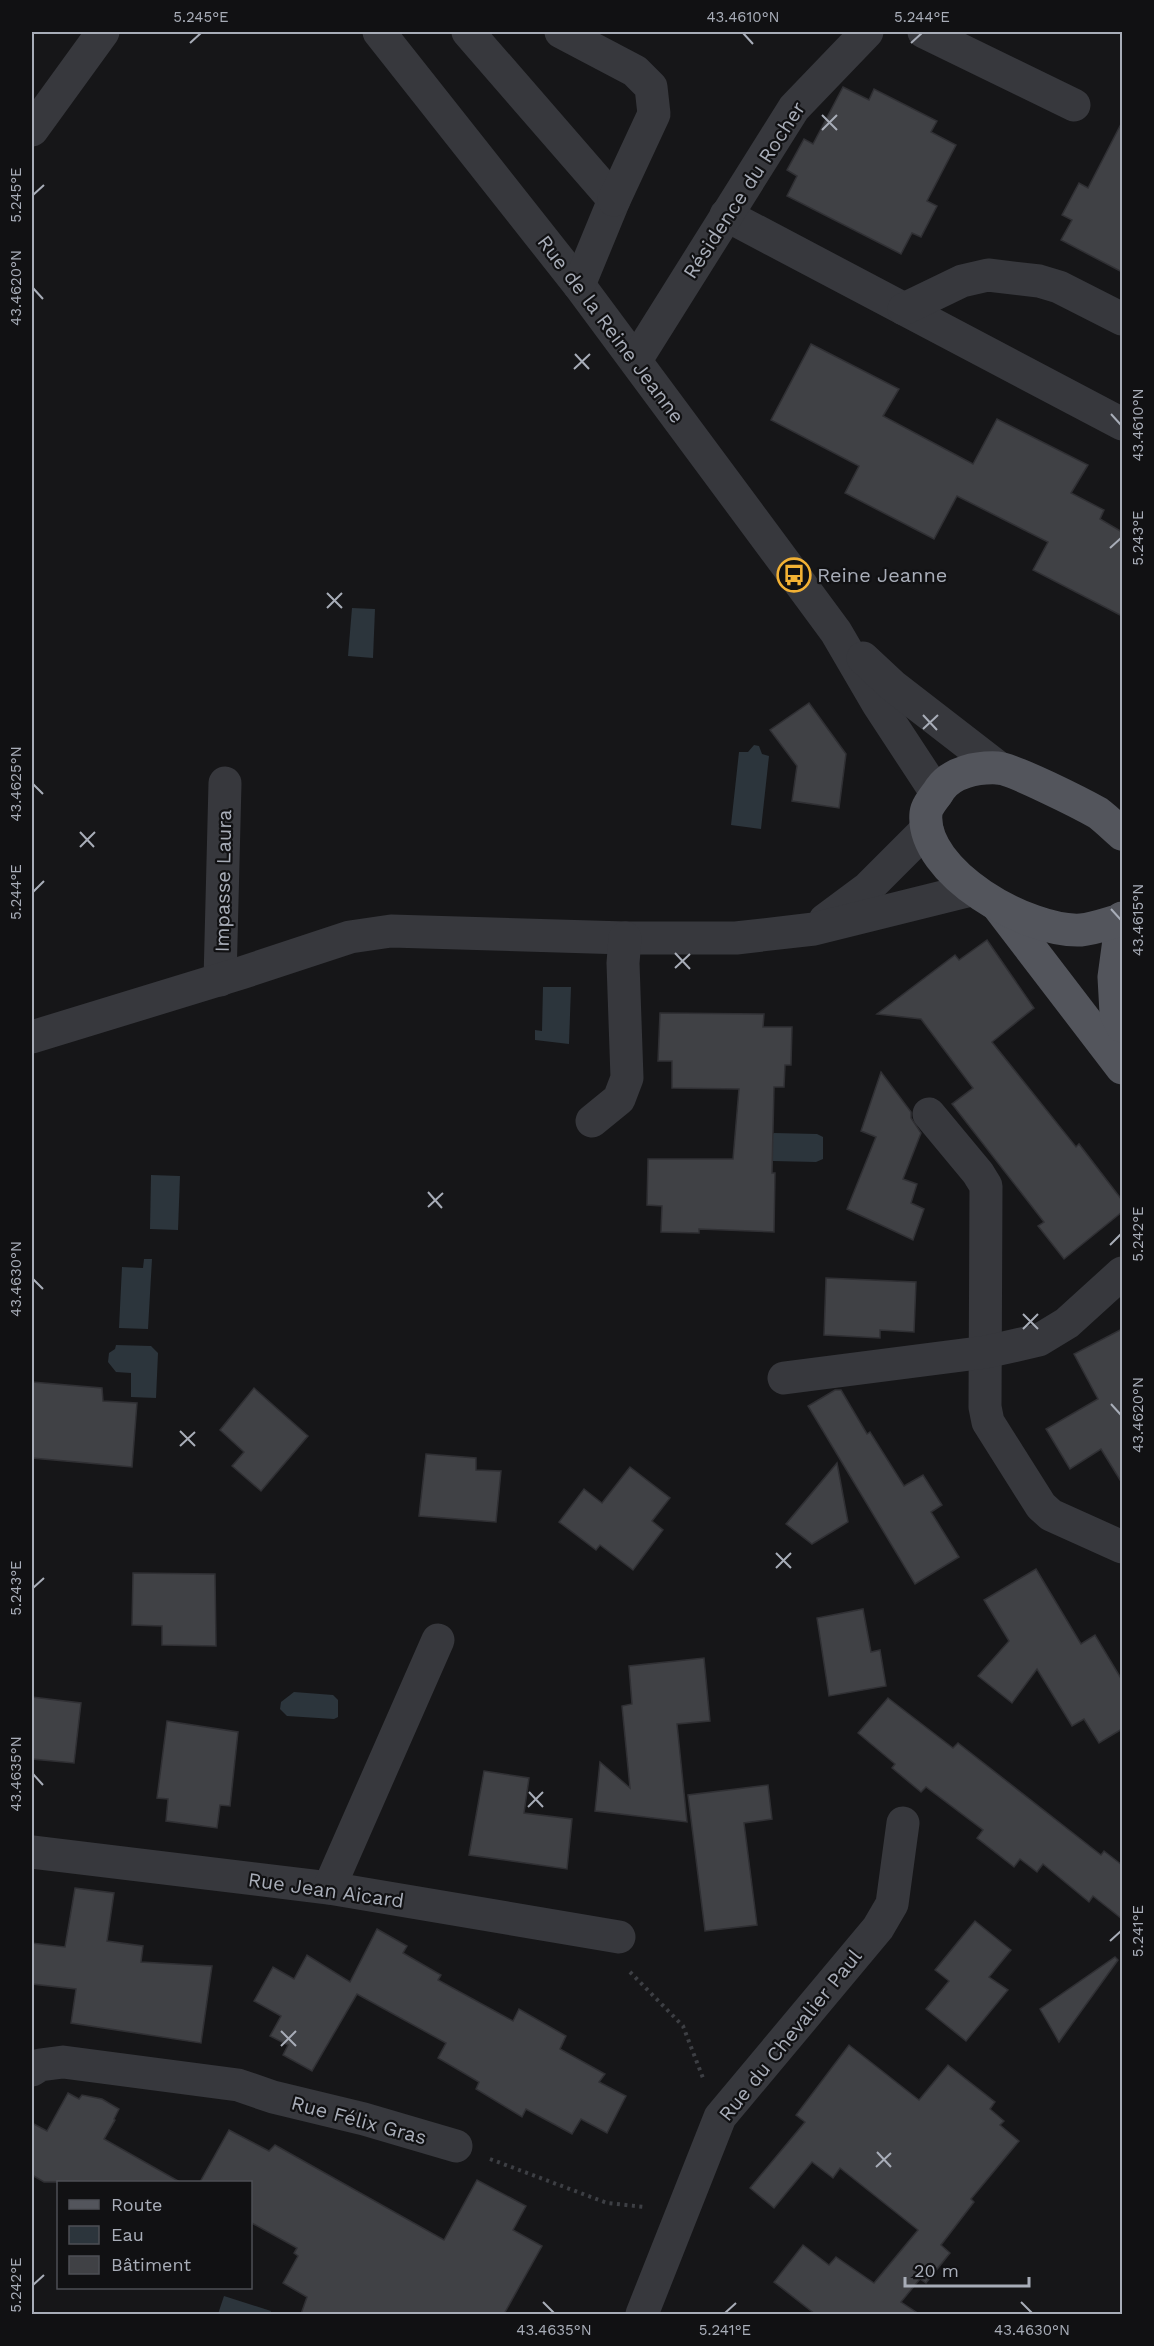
<svg xmlns="http://www.w3.org/2000/svg" width="1154" height="2346" font-family="'Work Sans',sans-serif">
<rect width="100%" height="100%" fill="#161618"/>
<g fill="#2c353c">
<polygon points="352,608 375,609 373,658 348,656"/>
<polygon points="754,745 759,746 762,754 769,756 761,829 731,825 739,752 748,752"/>
<polygon points="543,987 571,987 569,1044 535,1040 535,1030 542,1031"/>
<polygon points="774,1133 817,1134 823,1137 823,1159 816,1162 773,1161 768,1155 768,1139"/>
<polygon points="151,1175 180,1176 178,1230 150,1229"/>
<polygon points="144,1259 152,1259 148,1329 119,1328 122,1267 143,1268"/>
<polygon points="116,1345 151,1346 158,1353 156,1398 131,1397 131,1373 116,1372 108,1362 109,1353 115,1349"/>
<polygon points="294,1692 333,1695 338,1700 338,1717 334,1719 287,1716 280,1709 281,1702"/>
<polygon points="224,2296 271,2311 270,2314 218,2314"/>
</g>
<g fill="#404145" stroke="#303034" stroke-width="1.5">
<polygon points="843,87 869,100 874,89 937,121 931,132 956,145 927,201 937,206 921,237 912,233 901,254 787,196 797,176 787,170 804,139 813,144"/>
<polygon points="1122,122 1122,272 1061,240 1072,220 1062,215 1079,183 1088,188"/>
<polygon points="811,344 899,389 883,416 973,464 997,419 1088,465 1071,493 1104,510 1100,519 1122,532 1122,616 1033,570 1048,542 957,496 934,539 845,493 859,466 771,420"/>
<polygon points="809,703 846,754 839,808 792,801 797,766 770,730"/>
<polygon points="987,940 1034,1008 992,1042 1076,1147 1079,1144 1122,1200 1122,1212 1064,1259 1038,1226 1044,1222 952,1104 973,1088 921,1019 877,1014 955,955 959,960"/>
<polygon points="660,1013 764,1014 763,1027 792,1027 791,1065 785,1065 784,1087 774,1087 772,1173 775,1173 774,1232 699,1229 699,1233 661,1232 662,1206 647,1205 648,1159 733,1159 739,1089 672,1088 672,1061 658,1061"/>
<polygon points="881,1072 911,1112 911,1118 921,1133 903,1179 917,1184 911,1203 924,1209 913,1240 847,1209 876,1137 861,1131"/>
<polygon points="826,1278 916,1282 914,1332 880,1330 880,1338 824,1335"/>
<polygon points="1122,1329 1122,1483 1101,1449 1070,1469 1046,1429 1098,1399 1074,1354"/>
<polygon points="32,1382 102,1388 103,1401 137,1403 132,1467 32,1458"/>
<polygon points="254,1388 308,1436 261,1491 232,1466 244,1452 220,1430"/>
<polygon points="835,1390 841,1390 867,1434 870,1432 904,1486 923,1475 942,1505 931,1512 959,1557 915,1584 808,1406"/>
<polygon points="426,1454 476,1458 476,1470 501,1471 496,1522 419,1516"/>
<polygon points="837,1463 848,1522 812,1544 786,1524"/>
<polygon points="630,1467 670,1498 652,1521 663,1530 633,1570 600,1545 596,1550 559,1522 584,1489 602,1503"/>
<polygon points="1036,1569 1081,1644 1095,1635 1122,1680 1122,1729 1099,1743 1084,1719 1072,1726 1037,1669 1012,1703 978,1676 1009,1641 984,1600"/>
<polygon points="133,1573 215,1574 216,1646 162,1645 162,1626 132,1625"/>
<polygon points="863,1609 871,1652 880,1650 886,1686 829,1696 817,1618"/>
<polygon points="704,1658 710,1721 677,1724 687,1822 595,1811 600,1762 630,1788 622,1706 632,1704 629,1666"/>
<polygon points="32,1697 81,1703 74,1763 32,1759"/>
<polygon points="888,1698 953,1748 958,1743 1101,1855 1104,1851 1122,1865 1122,1919 1093,1896 1089,1902 1043,1864 1037,1872 1020,1859 1014,1867 977,1838 983,1830 926,1787 921,1792 892,1768 895,1764 858,1733"/>
<polygon points="167,1721 238,1732 230,1806 220,1805 217,1828 166,1821 168,1799 157,1798"/>
<polygon points="484,1771 529,1778 524,1813 572,1819 567,1869 469,1855"/>
<polygon points="768,1785 772,1819 744,1823 757,1925 705,1931 688,1795"/>
<polygon points="75,1888 114,1893 107,1941 143,1946 141,1962 212,1966 201,2043 71,2023 76,1989 32,1984 32,1943 65,1947"/>
<polygon points="975,1921 1011,1950 989,1977 1008,1990 966,2041 926,2009 949,1981 935,1970"/>
<polygon points="377,1929 407,1946 403,1953 441,1975 438,1980 513,2021 519,2009 566,2036 560,2049 605,2074 599,2082 626,2096 607,2133 581,2119 572,2134 526,2109 522,2117 476,2089 479,2082 438,2058 446,2043 357,1994 312,2071 283,2055 288,2045 270,2036 281,2016 254,2001 273,1967 294,1979 307,1955 350,1982"/>
<polygon points="1115,1957 1118,1960 1059,2042 1040,2009"/>
<polygon points="849,2045 919,2100 948,2065 995,2102 990,2109 1004,2121 1000,2125 1019,2141 971,2199 974,2202 941,2245 950,2253 926,2283 920,2279 901,2302 919,2314 815,2314 774,2282 803,2245 829,2265 836,2257 874,2283 918,2230 840,2168 833,2178 812,2162 774,2208 750,2188 805,2122 796,2115"/>
<polygon points="68,2093 79,2099 82,2095 102,2099 119,2109 114,2119 115,2120 104,2139 180,2182 44,2182 32,2175 32,2123 47,2131"/>
<polygon points="229,2130 269,2151 275,2145 444,2240 477,2180 526,2206 513,2230 542,2246 504,2314 301,2314 307,2297 283,2283 298,2256 294,2253 297,2248 250,2222 250,2182 200,2182"/>
</g>
<g fill="none" stroke-linecap="round" stroke-linejoin="round">
<g stroke="#3d3f44" stroke-width="4" stroke-dasharray="3 4.5" stroke-linecap="butt">
<polyline points="630,1972 683,2026 703,2078"/>
<polyline points="490,2159 607,2203 645,2207"/>
</g>
<g stroke="#37383d" stroke-width="33">
<polyline points="379,32 579,285 794,575 836,632 878,704 937,794"/>
<polyline points="468,32 614,200 579,285"/>
<polyline points="561,32 635,71 651,87 654,114 614,200"/>
<polyline points="924,32 1074,105"/>
<polyline points="32,130 103,32"/>
<polyline points="726,215 1122,424"/>
<polyline points="904,309 962,281 988,275 1039,281 1059,287 1122,319"/>
<polyline points="636,360 794,108 867,32"/>
<polyline points="863,658 893,686 999,768"/>
<polyline points="825,920 868,888 927,829"/>
<polyline points="220,980 225,783"/>
<polyline points="32,1037 241,973 350,937 391,931 625,938 736,938 814,929 971,890"/>
<polyline points="929,1114 978,1173 986,1186 985,1407 988,1422 1041,1506 1051,1515 1122,1547"/>
<polyline points="592,1121 619,1099 627,1078 623,963 625,938"/>
<polyline points="784,1378 986,1352 1039,1340 1067,1323 1122,1273"/>
<polyline points="32,1852 329,1888 619,1937"/>
<polyline points="329,1888 438,1640"/>
<polyline points="32,2070 40,2065 63,2062 238,2085 273,2097 364,2119 456,2146"/>
<polyline points="642,2314 720,2117 878,1928 892,1904 903,1823"/>
</g>
<g stroke="#53555c" stroke-width="33">
<polyline points="998,906 1122,1068"/>
<polyline points="1122,918 1114,977 1116,1013 1122,1026"/>
<path d="M 1121,920 C 1109,923 1094,929 1081,930 C 1029,933 920,873 926,813 C 927,805 936,796 940,789 C 952,772 977,767 998,768 C 1013,769 1082,804 1098,813 C 1106,819 1114,827 1122,834"/>
</g>
</g>
<path fill="none" stroke="#a8adb8" stroke-width="2" d="M 743,33 L 753,44M 190,43 L 201,33M 911,43 L 922,33M 822,115 L 837,130M 822,130 L 837,115M 33,195 L 44,185M 33,288 L 43,299M 575,354 L 589,369M 574,369 L 590,354M 1111,414 L 1121,425M 1110,548 L 1121,538M 327,593 L 342,608M 327,608 L 342,593M 923,715 L 937,730M 923,729 L 938,715M 33,784 L 43,794M 80,832 L 94,847M 80,847 L 95,832M 33,892 L 44,881M 1111,909 L 1121,920M 675,953 L 690,969M 675,968 L 690,954M 428,1192 L 442,1208M 428,1207 L 443,1193M 1110,1245 L 1121,1234M 33,1279 L 43,1289M 1023,1314 L 1038,1329M 1023,1329 L 1038,1314M 1111,1404 L 1121,1415M 180,1431 L 195,1446M 180,1446 L 195,1432M 776,1553 L 791,1568M 776,1568 L 791,1553M 33,1588 L 44,1578M 33,1774 L 43,1785M 529,1792 L 543,1807M 528,1807 L 543,1792M 1110,1941 L 1121,1931M 281,2031 L 296,2046M 281,2046 L 296,2031M 877,2152 L 891,2167M 876,2167 L 891,2153M 33,2285 L 44,2275M 543,2302 L 554,2313M 1021,2302 L 1032,2313M 725,2313 L 736,2303"/>
<defs>
<g id="bus-ring" transform="scale(1.725)"><circle r="9.5" fill="#111113" stroke="#f2b134" stroke-width="1.5"/><path d="M-5-6H5V4H4V6H2V4H-2V6H-4V4H-5ZM-3.5-4V0h7V-4ZM-3.5 1.2v1.5H-2V1.2ZM2 1.2v1.5H3.5V1.2Z" fill="#f2b134"/></g>
</defs>
<g fill-rule="evenodd">
<use href="#bus-ring" x="794" y="575"/>
</g>
<g text-anchor="middle" dominant-baseline="central" stroke-width="4.5" stroke-linejoin="round" paint-order="stroke">
<g font-size="20" fill="#a8adb8" stroke="#111113">
<text transform="translate(744 190) rotate(-57)">Résidence du Rocher</text>
<text transform="translate(611 329) rotate(53)">Rue de la Reine Jeanne</text>
<text transform="translate(223 881) rotate(-89)">Impasse Laura</text>
<text transform="translate(326 1890) rotate(8)">Rue Jean Aicard</text>
<text transform="translate(790 2035) rotate(-51)">Rue du Chevalier Paul</text>
<text transform="translate(359 2120) rotate(15)">Rue Félix Gras</text>
</g>
<g font-size="20" fill="#a8adb8" stroke="#111113" text-anchor="start">
<text x="817" y="575">Reine Jeanne</text>
</g>
</g>
<rect width="1154" height="2346" fill="none" stroke="#111113" stroke-width="66"/>
<rect x="57" y="2181" width="195" height="108" fill="#111113" stroke="#4d4f55" stroke-width="1.5"/>
<rect x="69" y="2200" width="30" height="9" fill="#53555c" stroke="#4d4f55" stroke-width="1.5"/>
<text x="111" y="2211" font-size="18" fill="#a8adb8">Route</text>
<rect x="69" y="2226" width="30" height="18" fill="#2c353c" stroke="#4d4f55" stroke-width="1.5"/>
<text x="111" y="2241" font-size="18" fill="#a8adb8">Eau</text>
<rect x="69" y="2256" width="30" height="18" fill="#404145" stroke="#4d4f55" stroke-width="1.5"/>
<text x="111" y="2271" font-size="18" fill="#a8adb8">Bâtiment</text>
<path d="M905 2277v9h124v-9" fill="none" stroke="#a8adb8" stroke-width="3"/>
<text x="914" y="2277" font-size="18" fill="#a8adb8" stroke="#111113" stroke-width="4.5" paint-order="stroke">20 m</text>
<rect x="33" y="33" width="1088" height="2280" fill="none" stroke="#a8adb8" stroke-width="2"/>
<g font-size="15" text-anchor="middle" fill="#a8adb8">
<text x="201" y="22">5.245°E</text>
<text x="743" y="22">43.4610°N</text>
<text x="922" y="22">5.244°E</text>
<text transform="translate(16 195) rotate(-90)" y="5">5.245°E</text>
<text transform="translate(16 288) rotate(-90)" y="5">43.4620°N</text>
<text transform="translate(1138 425) rotate(-90)" y="5">43.4610°N</text>
<text transform="translate(1138 538) rotate(-90)" y="5">5.243°E</text>
<text transform="translate(16 784) rotate(-90)" y="5">43.4625°N</text>
<text transform="translate(16 892) rotate(-90)" y="5">5.244°E</text>
<text transform="translate(1138 920) rotate(-90)" y="5">43.4615°N</text>
<text transform="translate(1138 1234) rotate(-90)" y="5">5.242°E</text>
<text transform="translate(16 1279) rotate(-90)" y="5">43.4630°N</text>
<text transform="translate(1138 1415) rotate(-90)" y="5">43.4620°N</text>
<text transform="translate(16 1588) rotate(-90)" y="5">5.243°E</text>
<text transform="translate(16 1774) rotate(-90)" y="5">43.4635°N</text>
<text transform="translate(1138 1931) rotate(-90)" y="5">5.241°E</text>
<text transform="translate(16 2285) rotate(-90)" y="5">5.242°E</text>
<text x="554" y="2335">43.4635°N</text>
<text x="725" y="2335">5.241°E</text>
<text x="1032" y="2335">43.4630°N</text>
</g>
</svg>
